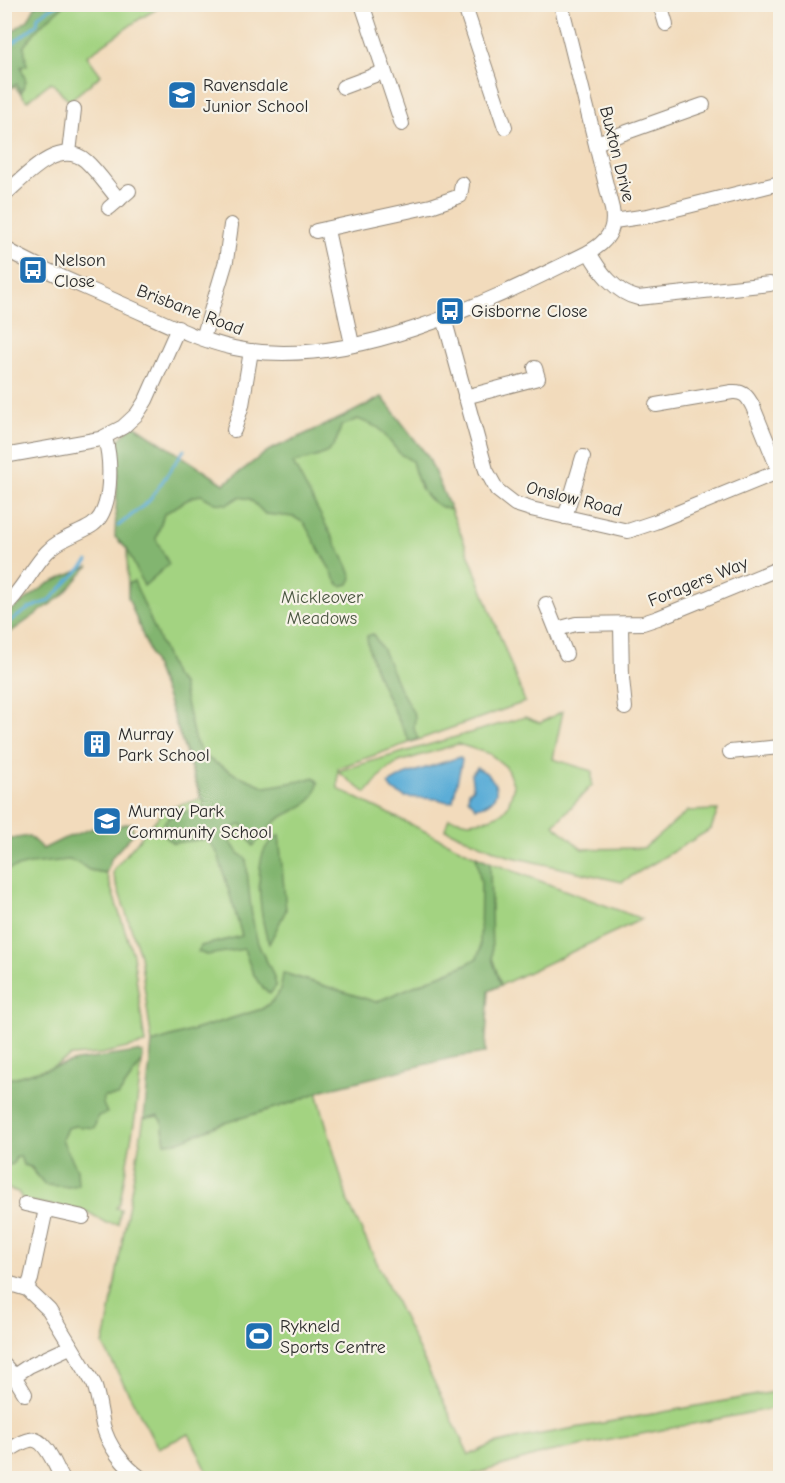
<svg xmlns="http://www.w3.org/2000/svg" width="785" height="1483" font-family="'Comic Neue',sans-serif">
<rect width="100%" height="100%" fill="#f7f3e8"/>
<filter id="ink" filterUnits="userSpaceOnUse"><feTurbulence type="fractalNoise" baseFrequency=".0167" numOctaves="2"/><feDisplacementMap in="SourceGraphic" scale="12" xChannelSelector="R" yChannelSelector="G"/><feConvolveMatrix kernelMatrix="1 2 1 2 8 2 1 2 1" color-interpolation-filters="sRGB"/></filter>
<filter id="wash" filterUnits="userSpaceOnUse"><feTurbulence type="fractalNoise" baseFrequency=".008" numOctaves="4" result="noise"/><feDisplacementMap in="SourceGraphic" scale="24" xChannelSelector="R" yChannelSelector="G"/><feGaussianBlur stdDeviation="1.35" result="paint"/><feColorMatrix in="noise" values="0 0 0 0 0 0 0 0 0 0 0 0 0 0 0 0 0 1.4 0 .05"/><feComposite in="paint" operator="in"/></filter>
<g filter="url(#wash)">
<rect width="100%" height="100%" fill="#f2dbbc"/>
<g fill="#a3d381" stroke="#677f56" stroke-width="1.5">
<polygon points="36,5 164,5 141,18 87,56 101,75 69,101 51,82 27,101 14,86 5,91 4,37 28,20"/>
<path d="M 382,397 L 428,457 L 463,539 L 525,702 L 338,768 L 338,771 L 525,717 L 540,723 L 563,711 L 553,759 L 592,771 L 592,785 L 554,825 L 582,849 L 644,848 L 688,811 L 718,810 L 711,829 L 622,882 L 508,856 L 445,829 L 449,818 L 469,822 L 485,820 L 502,813 L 508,806 L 514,786 L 506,767 L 490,754 L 458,744 L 399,762 L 383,773 L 366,793 L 338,772 L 338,789 L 484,860 L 642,919 L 501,985 L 492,958 L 467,964 L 376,1002 L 284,973 C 280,994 279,997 262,1009 L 152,1043 L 140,955 L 113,874 L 114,869 L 165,809 L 201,799 L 166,695 L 128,597 L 127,549 L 115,537 L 183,457 L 224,484 L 268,451 L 343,417 Z"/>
<polygon points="5,852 69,860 79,863 89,870 106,873 133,955 145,1044 101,1054 71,1056 52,1067 5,1080"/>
<polygon points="142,1062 135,1118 120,1202 116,1208 121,1209 118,1224 106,1223 88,1212 23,1200 18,1192 5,1188 4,1165 20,1156 45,1184 68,1153 62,1140 67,1127 75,1126 94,1127 103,1104 104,1097 118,1096"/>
<path d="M 317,1092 L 348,1202 L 469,1455 L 494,1444 L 520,1438 L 780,1391 L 780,1407 L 544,1453 L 461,1478 L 218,1478 L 216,1474 L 210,1477 L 189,1434 L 158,1448 L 103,1345 L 107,1328 L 144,1118 L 158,1116 L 162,1120 L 165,1143 C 186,1141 203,1130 223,1123 C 254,1113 286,1106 317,1092 Z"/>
</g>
<g fill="#82b56f" stroke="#56704d" stroke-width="1.5">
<polygon points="36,5 64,5 40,26 24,46 27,65 21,67 26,81 21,93 17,84 5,91 5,37 28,20"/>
<path d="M 382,397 L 428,457 L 451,510 C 425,504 418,486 412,461 L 400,454 L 379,428 L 358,419 L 341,426 C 334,458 321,455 293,463 L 347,565 L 352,578 L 349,584 L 341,586 L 337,582 L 304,523 L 294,517 L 265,514 L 250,499 L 239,497 L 228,504 L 215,503 L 201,495 L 192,497 L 164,514 L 156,539 L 169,564 L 144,586 L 127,549 L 115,537 L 119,439 L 134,425 L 224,484 L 268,451 L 343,417 Z"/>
<polygon points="89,566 62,596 5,636 5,615 48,584"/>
<path d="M 134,581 L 175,677 L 182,684 L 194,738 L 202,754 L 214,762 L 235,774 L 266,787 L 301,781 L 314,777 L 318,782 C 315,809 293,807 275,822 C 266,829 261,838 253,846 L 242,824 L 234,828 L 227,837 L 238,853 L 246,859 C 249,887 250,917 258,943 C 263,958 274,969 276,986 L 270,994 C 255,984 250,966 244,949 L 207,955 L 198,952 L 201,946 L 242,936 L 218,854 L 207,839 L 173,843 L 166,837 L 163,824 L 169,817 L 205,806 L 166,695 L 128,597 L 128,584 Z"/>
<path d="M 373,634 L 383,650 L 399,687 L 415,716 L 414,729 L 418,739 L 410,742 C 396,715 369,666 367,636 Z"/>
<polygon points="132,823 133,834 112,857 106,873 89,870 79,863 69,860 30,864 5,870 5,840 29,836 43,849 63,839 101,825 106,828"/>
<path d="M 279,835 L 286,910 L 269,944 C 261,923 254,869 265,849 C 269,842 273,839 279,835 Z"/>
<path d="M 476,856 L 490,862 L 492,958 L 501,985 L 489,991 L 485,1053 L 451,1058 L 323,1090 L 295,1102 L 221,1124 L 177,1142 L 165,1143 L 162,1120 L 158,1116 L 144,1118 L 152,1043 L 262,1009 C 279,998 281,993 283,973 L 376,1002 L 467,964 L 477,958 L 480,950 L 481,883 Z"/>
<polygon points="137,1052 143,1053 142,1062 118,1096 104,1097 103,1104 107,1113 98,1116 94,1128 75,1126 67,1128 62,1140 77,1169 78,1185 69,1187 45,1185 31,1167 23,1165 20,1156 16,1157 13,1164 5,1166 5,1080 76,1061"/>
</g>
<g fill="#5cadd7" stroke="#446c81" stroke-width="1.5">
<polygon points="460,757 462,760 453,801 448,802 437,799 405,797 392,790 388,784 404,775"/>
<path d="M 477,768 C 501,778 504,803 476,807 L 468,798 L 469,791 L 473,789 L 471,774 Z"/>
</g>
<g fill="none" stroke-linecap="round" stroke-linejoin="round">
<g stroke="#5cadd7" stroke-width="3">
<polyline points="4,57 13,43 37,24 38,16 58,4"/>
<polyline points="118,526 149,501 184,450"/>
<polyline points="4,625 30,608 49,601 88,561"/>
</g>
</g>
</g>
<g filter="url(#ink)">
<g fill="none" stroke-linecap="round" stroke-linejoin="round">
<g stroke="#8e8374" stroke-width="16">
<g id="minor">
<polyline points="362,4 402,124"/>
<polyline points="464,4 505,127"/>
<polyline points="660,4 666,24"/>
<polyline points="343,87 383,72"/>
<polyline points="596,143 703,105"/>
<polyline points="69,153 74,109"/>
<path d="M 4,195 C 24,178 58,137 86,161 C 98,172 108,187 119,200"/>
<polyline points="109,208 129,191"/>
<polyline points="614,221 648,216 780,183"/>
<polyline points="327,230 352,344"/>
<polyline points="316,231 431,206 460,196 462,184"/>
<path d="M 4,248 C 41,270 81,285 120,303 C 157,319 194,339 234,348 C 347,373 490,301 589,252 C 607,242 616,230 612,209 L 561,4"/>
<path d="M 589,252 C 599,271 616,293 638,298 L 770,284"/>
<polyline points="444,318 486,470 497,490 515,504 531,509 628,531 655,522 780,471"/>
<polyline points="203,338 226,261 231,225"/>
<polyline points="465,397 538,378 535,368"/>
<path d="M 656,405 L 732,392 C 744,391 748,397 753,407 L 779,471"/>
<polyline points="234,430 242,405 251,351"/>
<polyline points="4,456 100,439 123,427 137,414 146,400 178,328"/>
<polyline points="565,517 583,457"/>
<polyline points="546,604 566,654"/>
<path d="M 4,607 C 22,591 31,569 47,552 C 59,539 76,535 91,526 C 114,512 111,459 105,438"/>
<polyline points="621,625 622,678 625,708"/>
<polyline points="557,629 576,624 643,623 658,618 780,568"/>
<polyline points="730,752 780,747"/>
<polyline points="25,1204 83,1217"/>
<path d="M 4,1282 L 27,1289 L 49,1310 L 94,1384 C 99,1398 100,1411 103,1425 C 108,1446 124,1466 141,1478"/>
<polyline points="27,1289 31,1279 46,1209"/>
<polyline points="4,1365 14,1376 25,1394"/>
<polyline points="14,1376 29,1366 70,1347"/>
<path d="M 4,1453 C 12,1449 22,1441 30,1440 C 45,1436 56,1468 62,1478"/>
</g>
</g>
<use href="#minor" stroke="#fff" stroke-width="14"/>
</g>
</g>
<defs>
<g id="school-square" transform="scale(1.5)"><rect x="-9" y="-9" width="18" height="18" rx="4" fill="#1f6fb2" stroke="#f7f3e8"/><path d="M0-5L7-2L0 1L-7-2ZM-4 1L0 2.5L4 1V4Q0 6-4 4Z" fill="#fff"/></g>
<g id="bus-square" transform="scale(1.5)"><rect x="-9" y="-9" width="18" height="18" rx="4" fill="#1f6fb2" stroke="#f7f3e8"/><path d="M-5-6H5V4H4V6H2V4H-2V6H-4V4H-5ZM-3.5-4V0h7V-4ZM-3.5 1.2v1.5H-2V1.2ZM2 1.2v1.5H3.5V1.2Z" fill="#fff"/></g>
<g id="building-square" transform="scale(1.5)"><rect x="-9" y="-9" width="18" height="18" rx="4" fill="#1f6fb2" stroke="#f7f3e8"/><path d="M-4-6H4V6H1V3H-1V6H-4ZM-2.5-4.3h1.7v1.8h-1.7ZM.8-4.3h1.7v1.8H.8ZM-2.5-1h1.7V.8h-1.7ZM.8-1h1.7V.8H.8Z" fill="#fff"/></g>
<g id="stadium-square" transform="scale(1.5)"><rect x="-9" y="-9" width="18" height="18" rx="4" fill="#1f6fb2" stroke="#f7f3e8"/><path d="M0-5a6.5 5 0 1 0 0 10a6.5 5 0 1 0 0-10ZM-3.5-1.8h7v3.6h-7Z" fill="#fff"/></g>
</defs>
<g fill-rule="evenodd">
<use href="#school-square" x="182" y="95"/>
<use href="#bus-square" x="33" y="270"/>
<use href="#bus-square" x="450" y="311"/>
<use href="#building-square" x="97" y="744"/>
<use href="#school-square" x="107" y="821"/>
<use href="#stadium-square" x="259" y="1336"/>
</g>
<g text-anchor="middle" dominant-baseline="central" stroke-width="4.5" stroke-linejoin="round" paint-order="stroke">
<g font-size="18" fill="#2b2b2b" stroke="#f7f3e8" text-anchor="start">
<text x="203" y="85">Ravensdale<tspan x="203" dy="21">Junior School</tspan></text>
<text x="54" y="260">Nelson<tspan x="54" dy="21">Close</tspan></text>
<text x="471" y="311">Gisborne Close</text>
<text x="118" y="734">Murray<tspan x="118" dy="21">Park School</tspan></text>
<text x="128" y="811">Murray Park<tspan x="128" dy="21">Community School</tspan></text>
<text x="280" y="1326">Rykneld<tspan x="280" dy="21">Sports Centre</tspan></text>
</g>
<g font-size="18" fill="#2b2b2b" stroke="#f7f3e8">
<text transform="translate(617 154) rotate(76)">Buxton Drive</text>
<text transform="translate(190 310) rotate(21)">Brisbane Road</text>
<text transform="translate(574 499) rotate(14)">Onslow Road</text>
<text transform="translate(698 582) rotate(-22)">Foragers Way</text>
</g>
<g font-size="18" fill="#495540" stroke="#f7f3e8">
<text x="322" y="597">Mickleover<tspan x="322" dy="21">Meadows</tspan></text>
</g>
</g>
<rect width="785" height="1483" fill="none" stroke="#f7f3e8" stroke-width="24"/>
</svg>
